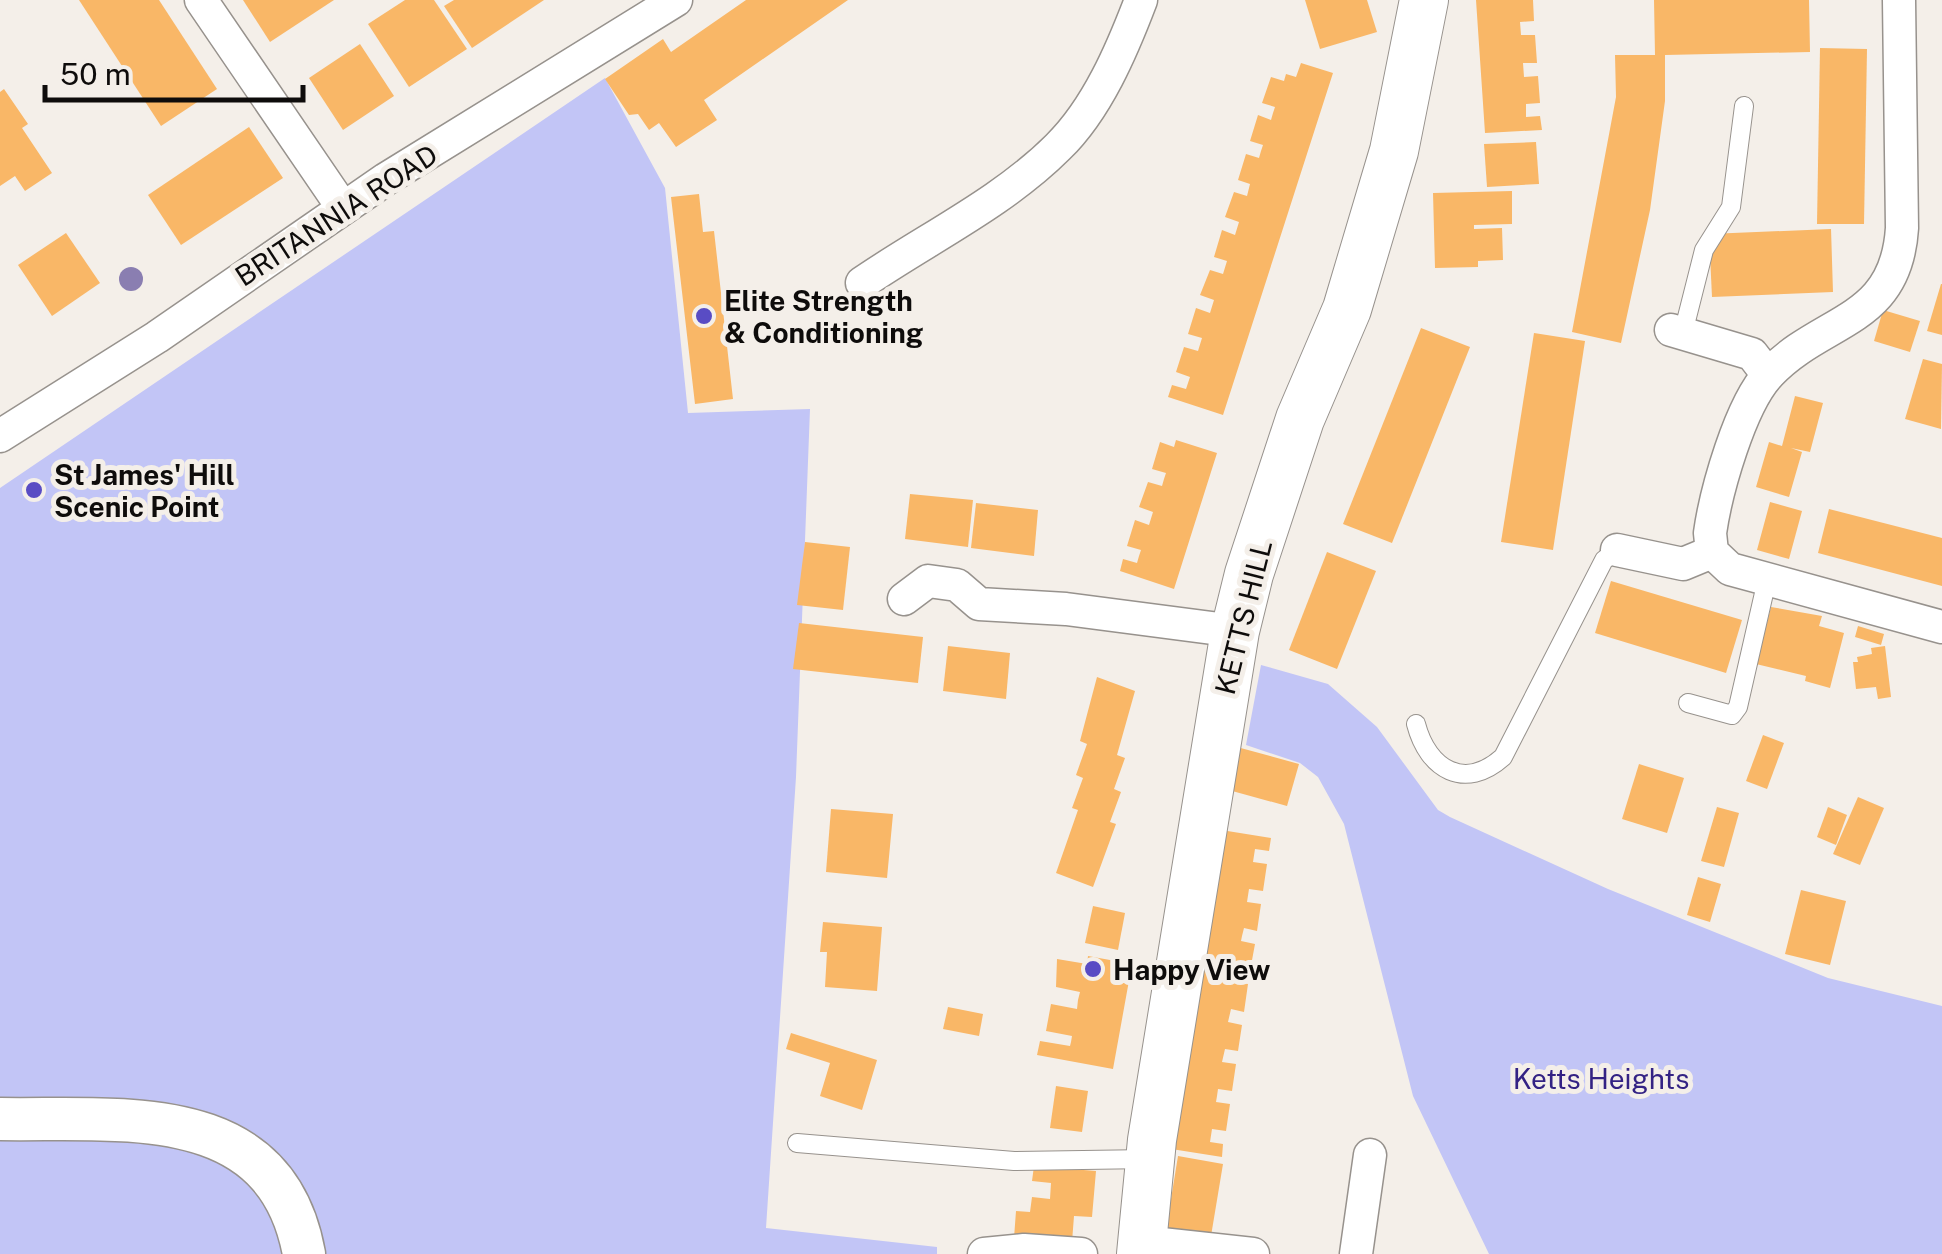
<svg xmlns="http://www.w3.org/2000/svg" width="1942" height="1254" font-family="'Public Sans',sans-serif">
<rect width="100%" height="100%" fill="#f4efe9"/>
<g fill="#c2c5f6">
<polygon points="605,78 665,188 688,413 810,409 796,777 766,1228 937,1247 937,1254 0,1254 0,488"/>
<polygon points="1261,665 1328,684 1377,727 1438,810 1450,817 1608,889 1828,978 1942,1006 1942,1254 1489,1254 1413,1096 1344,824 1318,777 1300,763 1246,745"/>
</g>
<g fill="#f9b767">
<polygon points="79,0 159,0 217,89 161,126"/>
<polygon points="243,0 334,0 270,42"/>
<polygon points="405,0 434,0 467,49 409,87 368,24"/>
<polygon points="454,0 544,0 472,48 444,6"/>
<polygon points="746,0 848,0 704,100 717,120 676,147 659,123 649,130 638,114 629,115 605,79 663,39 671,52"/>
<polygon points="1305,0 1367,0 1377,32 1320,49"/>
<polygon points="1476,0 1533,0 1534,21 1520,22 1521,35 1535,35 1537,63 1523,63 1524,77 1538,76 1540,103 1526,104 1526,117 1540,116 1542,130 1485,133"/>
<polygon points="1654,0 1809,0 1810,52 1665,55 1665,101 1650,210 1621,343 1572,332 1616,97 1615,55 1655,55"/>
<polygon points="360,44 394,96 343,130 309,78"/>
<polygon points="1820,48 1867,49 1864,224 1817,224"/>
<polygon points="1301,63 1333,73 1223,415 1168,397 1172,385 1186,389 1190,377 1176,372 1184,347 1198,351 1202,338 1188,334 1196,308 1210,313 1214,300 1200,295 1210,270 1223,274 1227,261 1214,257 1222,230 1235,235 1239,222 1225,217 1234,192 1247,196 1250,184 1238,180 1246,154 1259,158 1261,151 1263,145 1250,141 1258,115 1271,120 1273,113 1275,107 1262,103 1271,77 1284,81 1286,74 1296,77"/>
<polygon points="4,89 28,124 22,128 52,173 25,191 15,176 0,186 0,92"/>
<polygon points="249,127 283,178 181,245 148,195"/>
<polygon points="1536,142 1539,184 1487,187 1484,144"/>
<polygon points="1512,191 1512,224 1474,225 1474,229 1502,228 1503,260 1478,261 1478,267 1435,268 1433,193"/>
<polygon points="699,194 703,232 714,231 733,399 695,404 671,197"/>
<polygon points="1831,229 1833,292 1712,297 1709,234"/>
<polygon points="66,233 100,283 52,316 18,265"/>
<polygon points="1941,284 1942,284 1942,335 1927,331"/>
<polygon points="1883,310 1920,321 1910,352 1874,341"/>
<polygon points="1421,328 1470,347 1392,543 1343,524"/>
<polygon points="1534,333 1585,341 1553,550 1501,542"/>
<polygon points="1923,359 1942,364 1941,429 1905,419"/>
<polygon points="1795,396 1823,403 1810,452 1791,448 1802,452 1789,497 1756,487 1769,442 1782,446"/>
<polygon points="1176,440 1217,453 1174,589 1120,571 1123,559 1137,563 1139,556 1141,550 1127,546 1135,520 1149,525 1153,512 1139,507 1148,482 1162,486 1164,479 1166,473 1152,469 1160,442 1174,447"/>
<polygon points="910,494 973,500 968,547 905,539"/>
<polygon points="1770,502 1802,511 1789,559 1757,550"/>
<polygon points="976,503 1038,510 1034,556 971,548"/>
<polygon points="1829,509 1942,538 1942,586 1818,553"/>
<polygon points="805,542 850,547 843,610 797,605"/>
<polygon points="1327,552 1376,571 1337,669 1289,650"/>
<polygon points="1611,581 1742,620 1726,673 1595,633"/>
<polygon points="1771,607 1822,616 1819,626 1844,633 1830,688 1805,681 1806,676 1756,664"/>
<polygon points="799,623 923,637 918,683 793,669"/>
<polygon points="1858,626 1884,634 1881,645 1855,637"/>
<polygon points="948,646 1010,653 1006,699 943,691"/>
<polygon points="1885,646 1891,697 1878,699 1876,687 1856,689 1853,662 1858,662 1857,657 1872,654 1871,648"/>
<polygon points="1097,677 1135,691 1117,755 1125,758 1114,789 1121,792 1110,822 1116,824 1093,887 1056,873 1078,810 1072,808 1083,778 1076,775 1087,744 1080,741"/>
<polygon points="1763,735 1784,743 1767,789 1746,781"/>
<polygon points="1237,747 1299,764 1287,806 1225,789"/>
<polygon points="1639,764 1684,778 1667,833 1622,819"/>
<polygon points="1858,797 1884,808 1860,865 1833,854"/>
<polygon points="1717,807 1739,813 1724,867 1701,861"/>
<polygon points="1828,807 1847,815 1836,845 1817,837"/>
<polygon points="831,809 893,814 887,878 826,872"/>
<polygon points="1215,829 1271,838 1269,851 1255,849 1253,862 1267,864 1263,891 1249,889 1247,902 1261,904 1257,931 1244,928 1242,936 1241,941 1255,944 1250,971 1236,969 1234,982 1248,984 1244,1012 1231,1009 1228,1022 1242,1025 1238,1051 1225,1049 1222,1062 1236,1064 1232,1091 1218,1089 1217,1096 1216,1102 1230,1104 1226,1131 1212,1129 1210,1142 1223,1144 1222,1157 1165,1148"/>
<polygon points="1698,877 1721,884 1710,922 1687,915"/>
<polygon points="1801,890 1846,901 1830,965 1785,954"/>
<polygon points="1093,906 1125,913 1118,950 1085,943"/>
<polygon points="823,922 882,927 877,991 825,987 827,952 820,952"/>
<polygon points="1088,956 1132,964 1113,1069 1037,1055 1040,1041 1070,1046 1071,1042 1072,1036 1046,1031 1051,1004 1077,1009 1078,1000 1080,992 1056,987 1057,959 1087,964"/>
<polygon points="948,1007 983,1014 979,1036 943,1029"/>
<polygon points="791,1033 877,1060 862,1110 820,1096 830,1063 786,1049"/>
<polygon points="1056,1086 1088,1091 1082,1132 1050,1128"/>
<polygon points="1178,1156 1223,1164 1211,1236 1166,1230"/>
<polygon points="1034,1166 1096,1171 1092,1217 1074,1216 1072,1242 1014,1238 1016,1211 1030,1212 1032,1197 1050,1199 1051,1183 1032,1181"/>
</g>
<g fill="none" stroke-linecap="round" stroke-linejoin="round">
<g stroke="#97928d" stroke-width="20">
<g id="service">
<polyline points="1683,333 1704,250 1731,207 1744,106"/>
<polyline points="1688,703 1732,715 1738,707 1767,580"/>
<path d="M 1416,724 C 1428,770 1465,791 1503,757 L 1604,560 L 1617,550"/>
<polyline points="797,1143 1014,1161 1150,1159"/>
</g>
</g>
<g stroke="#97928d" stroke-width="35">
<g id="minor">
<polyline points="201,0 343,208"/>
<path d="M 1899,0 L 1902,228 C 1896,324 1823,317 1769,374 C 1740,405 1716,491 1710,533 L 1712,552 L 1730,569 L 1942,627"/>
<path d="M 862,283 C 926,239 1002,203 1058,147 C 1097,109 1122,50 1141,0"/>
<polyline points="1671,330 1752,354 1768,375"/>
<polyline points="0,436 157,337 386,179 676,0"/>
<polyline points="1617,550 1683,564 1712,552"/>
<polyline points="904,599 928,581 957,585 979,604 1066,609 1235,631"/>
<polyline points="1143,1242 1253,1254"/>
<polyline points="984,1254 1024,1250 1081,1254"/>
<polyline points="1356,1254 1370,1155"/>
</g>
</g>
<g stroke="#97928d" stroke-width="45">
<path id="tertiary" d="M 0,1119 C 122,1121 276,1099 304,1254"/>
</g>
<g stroke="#97928d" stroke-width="50">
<polyline id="secondary" points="1141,1254 1152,1140 1235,631 1249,574 1300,419 1347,309 1394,151 1424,0"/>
</g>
<use href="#service" stroke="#fff" stroke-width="18"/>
<use href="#minor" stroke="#fff" stroke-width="32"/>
<use href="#tertiary" stroke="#fff" stroke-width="42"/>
<use href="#secondary" stroke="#fff" stroke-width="48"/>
</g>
<circle fill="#8a7eb1" cx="131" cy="279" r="12"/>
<g fill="#594cc4" stroke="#f4efe9" stroke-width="4">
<circle cx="704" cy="316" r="10"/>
<circle cx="34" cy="490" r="10"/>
<circle cx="1093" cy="969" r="10"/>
</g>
<g text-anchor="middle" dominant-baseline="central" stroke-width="10" stroke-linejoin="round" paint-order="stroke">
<g font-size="28" fill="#0e0c0b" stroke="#f4efe9">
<text transform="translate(336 215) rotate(-33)">BRITANNIA ROAD</text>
<text transform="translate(1243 617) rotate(-76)">KETTS HILL</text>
</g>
<g font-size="28" font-weight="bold" fill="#0e0c0b" stroke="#f4efe9" text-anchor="start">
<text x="724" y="300">Elite Strength<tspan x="724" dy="32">&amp; Conditioning</tspan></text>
<text x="54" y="474">St James' Hill<tspan x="54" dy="32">Scenic Point</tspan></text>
<text x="1113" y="969">Happy View</text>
</g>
<g font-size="28" fill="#332284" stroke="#f4efe9">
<text x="1601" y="1078">Ketts Heights</text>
</g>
</g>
<path d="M45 85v15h258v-15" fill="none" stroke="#0e0c0b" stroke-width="5"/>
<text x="60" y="85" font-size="30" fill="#0e0c0b" stroke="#f4efe9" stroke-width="8" paint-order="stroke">50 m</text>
</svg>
